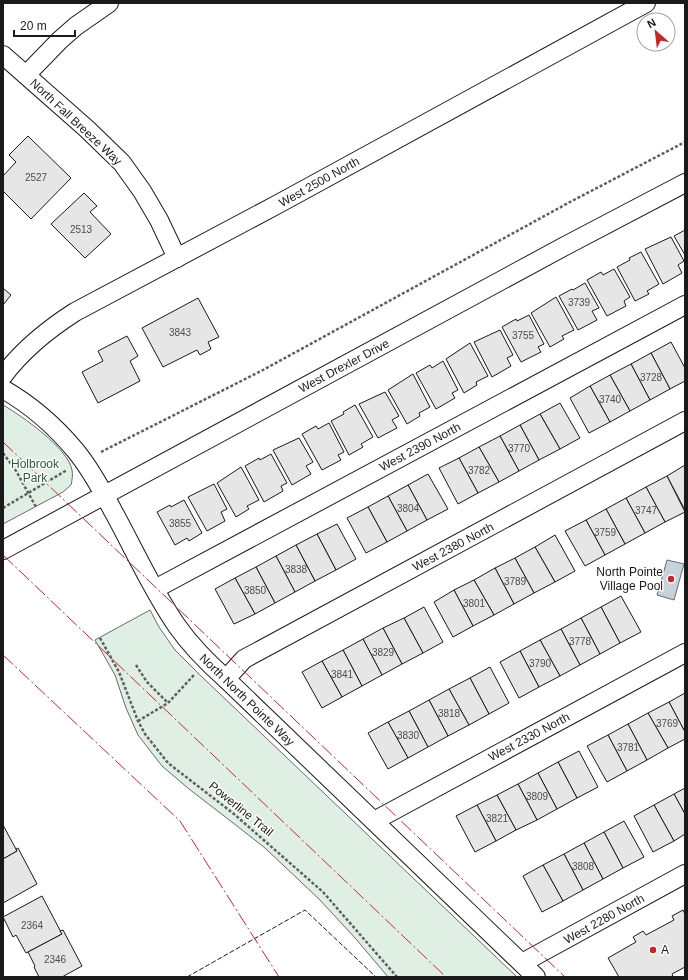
<svg xmlns="http://www.w3.org/2000/svg" width="688" height="980" font-family="Helvetica,sans-serif">
<rect width="100%" height="100%" fill="#fff"/>
<g fill="#e0efe3" stroke="#6a6a6a">
<path d="M 3,405 C 22,416 68,448 72,470 C 73,475 72,481 71,485 L 63,492 L 3,524 Z"/>
<polygon points="150,610 159,627 175,650 199,674 517,977 388,977 356,939 319,899 265,848 228,819 189,789 162,766 138,735 126,708 115,675 95,640"/>
</g>
<polygon fill="#c6d2dc" stroke="#6a6a6a" points="667,560 684,564 674,600 657,595"/>
<g fill="#e6e6e6" stroke="#1a1a1a">
<polygon points="28,136 71,178 31,219 3,191 3,176 16,162 9,155"/>
<polygon points="84,193 97,206 90,212 111,234 85,258 51,224"/>
<polygon points="685,230 685,255 674,236"/>
<polygon points="671,237 684,261 678,265 682,273 663,284 645,249"/>
<polygon points="641,252 659,284 647,291 649,294 635,301 617,267 630,260 629,258"/>
<polygon points="614,269 630,297 624,301 626,306 607,316 587,280 601,272 603,275"/>
<polygon points="585,283 599,308 592,311 597,320 578,330 559,296 572,289 573,290"/>
<polygon points="3,288 11,295 3,305"/>
<polygon points="556,297 574,330 562,336 564,339 550,347 531,313"/>
<polygon points="198,298 219,337 208,342 211,349 200,355 197,350 163,367 142,328"/>
<polygon points="529,315 544,344 538,347 541,352 521,362 502,327 516,319 517,321"/>
<polygon points="500,330 513,355 507,358 511,366 492,377 474,342"/>
<polygon points="127,336 138,356 130,361 140,381 98,403 82,372 103,361 98,351"/>
<polygon points="671,342 685,368 685,381 670,389 651,353"/>
<polygon points="470,343 488,376 476,382 477,385 464,393 446,359"/>
<polygon points="651,353 670,389 650,400 631,364"/>
<polygon points="443,361 458,390 452,393 455,398 436,409 416,373 430,365 432,368"/>
<polygon points="631,364 650,400 630,411 610,375"/>
<polygon points="413,374 430,407 419,413 420,416 407,424 388,390"/>
<polygon points="610,375 630,411 610,422 590,386"/>
<polygon points="590,386 610,422 589,433 570,398"/>
<polygon points="385,392 399,416 392,420 397,428 378,438 359,404"/>
<polygon points="560,403 580,438 560,449 540,414"/>
<polygon points="355,405 373,437 361,444 363,447 349,455 331,421 344,414 343,412"/>
<polygon points="540,414 560,449 539,460 520,425"/>
<polygon points="329,423 344,452 338,455 341,460 322,470 302,434 316,426 318,429"/>
<polygon points="520,425 539,460 519,471 500,436"/>
<polygon points="500,436 519,471 499,482 479,447"/>
<polygon points="299,438 313,462 306,466 311,474 292,485 273,450"/>
<polygon points="479,447 499,482 478,493 459,458"/>
<polygon points="271,454 287,483 281,486 283,491 264,502 245,466 259,458 260,460"/>
<polygon points="459,458 478,493 458,504 439,468"/>
<polygon points="685,465 685,510 667,476"/>
<polygon points="241,467 259,500 247,506 249,509 236,517 217,483"/>
<polygon points="428,474 448,509 427,520 408,485"/>
<polygon points="667,476 685,512 665,522 646,487"/>
<polygon points="214,484 227,509 221,512 225,521 207,531 188,497"/>
<polygon points="408,485 427,520 407,531 388,496"/>
<polygon points="646,487 665,522 645,533 626,498"/>
<polygon points="388,496 407,531 387,542 368,507"/>
<polygon points="626,498 645,533 625,544 606,509"/>
<polygon points="184,500 202,533 189,541 187,538 175,545 157,512 170,505 171,507"/>
<polygon points="368,507 387,542 366,553 347,518"/>
<polygon points="606,509 625,544 605,555 586,520"/>
<polygon points="586,520 605,555 585,566 565,531"/>
<polygon points="337,524 356,559 336,570 317,534"/>
<polygon points="317,534 336,570 315,581 296,545"/>
<polygon points="555,535 575,571 555,582 535,547"/>
<polygon points="296,545 315,581 295,592 276,556"/>
<polygon points="535,547 555,582 534,593 515,558"/>
<polygon points="276,556 295,592 275,603 256,567"/>
<polygon points="515,558 534,593 514,604 495,568"/>
<polygon points="256,567 275,603 255,614 235,578"/>
<polygon points="495,568 514,604 494,615 474,580"/>
<polygon points="235,578 255,614 234,624 215,589"/>
<polygon points="474,580 494,615 473,626 454,590"/>
<polygon points="454,590 473,626 453,637 434,602"/>
<polygon points="621,596 641,632 620,643 601,607"/>
<polygon points="424,607 443,642 423,653 404,618"/>
<polygon points="601,607 620,643 600,654 581,618"/>
<polygon points="404,618 423,653 402,664 383,628"/>
<polygon points="581,618 600,654 580,665 561,629"/>
<polygon points="383,628 402,664 382,675 363,639"/>
<polygon points="561,629 580,665 560,676 540,640"/>
<polygon points="363,639 382,675 362,686 343,650"/>
<polygon points="540,640 560,676 539,687 520,651"/>
<polygon points="343,650 362,686 342,697 322,661"/>
<polygon points="520,651 539,687 519,698 500,662"/>
<polygon points="322,661 342,697 322,708 302,672"/>
<polygon points="490,667 509,703 489,714 470,678"/>
<polygon points="470,678 489,714 469,725 449,689"/>
<polygon points="449,689 469,725 448,736 429,700"/>
<polygon points="685,693 685,732 669,702"/>
<polygon points="429,700 448,736 428,747 409,711"/>
<polygon points="669,702 685,732 685,739 668,748 648,713"/>
<polygon points="409,711 428,747 408,758 388,722"/>
<polygon points="648,713 668,748 647,760 628,724"/>
<polygon points="388,722 408,758 388,769 368,733"/>
<polygon points="628,724 647,760 627,771 608,735"/>
<polygon points="608,735 627,771 607,782 587,746"/>
<polygon points="579,751 598,787 577,798 558,762"/>
<polygon points="558,762 577,798 557,809 538,773"/>
<polygon points="538,773 557,809 537,820 518,784"/>
<polygon points="518,784 537,820 516,830 497,795"/>
<polygon points="685,788 685,814 674,794"/>
<polygon points="674,794 685,814 685,834 674,841 654,805"/>
<polygon points="497,795 516,830 496,841 477,805"/>
<polygon points="477,805 496,841 475,852 456,816"/>
<polygon points="654,805 674,841 653,852 634,816"/>
<polygon points="624,821 644,857 623,868 604,832"/>
<polygon points="3,825 17,851 3,859"/>
<polygon points="604,832 623,868 603,879 584,843"/>
<polygon points="584,843 603,879 583,890 564,854"/>
<polygon points="18,848 37,884 3,903 3,859 17,851 16,849"/>
<polygon points="564,854 583,890 563,901 543,865"/>
<polygon points="543,865 563,901 542,912 523,876"/>
<polygon points="42,896 62,934 26,953 16,935 13,937 3,917"/>
<polygon points="683,910 685,914 685,967 672,974 673,977 619,977 608,958 636,942 633,937 643,931 646,935 674,920 672,916"/>
<polygon points="63,930 82,966 62,977 39,977 34,967 35,966 28,952 62,934 60,931"/>
</g>
<g fill="none" stroke-linecap="round" stroke-linejoin="round">
<g stroke="#1a1a1a" stroke-width="20">
<g id="minor">
<polyline points="3,55 87,129 122,163 142,191 159,220 177,258"/>
<polyline points="26,75 60,40 76,26 109,3"/>
<path d="M 3,376 C 23,349 47,330 75,312 L 280,203 L 646,3"/>
<path d="M 3,389 C 31,405 54,425 75,450 C 90,468 102,490 113,511 C 134,549 152,590 177,626 C 191,646 208,663 226,679 L 536,977"/>
<polyline points="3,550 565,246 685,183"/>
<polyline points="155,589 685,305"/>
<polyline points="226,679 244,659 685,421"/>
<polyline points="374,821 685,653"/>
<polyline points="522,963 685,874"/>
</g>
</g>
<g stroke="#5f5f5f" stroke-width="2.5" stroke-dasharray="3 2" stroke-linecap="butt">
<polyline points="101,452 263,370 570,202 685,142"/>
<polyline points="3,453 15,469 36,507"/>
<polyline points="3,508 67,470"/>
<polyline points="100,638 119,672 138,721 145,734 168,763 234,814 323,892 397,977"/>
<polyline points="136,665 147,682 168,703"/>
<polyline points="138,721 168,703 194,675"/>
</g>
<use href="#minor" stroke="#fff" stroke-width="18"/>
<polyline stroke="#1a1a1a" stroke-width="1" stroke-dasharray="5 2" stroke-linecap="butt" points="187,977 305,910 376,977"/>
<g stroke="#c62828" stroke-width="1" stroke-dasharray="14 3 2 3" stroke-linecap="butt">
<polyline points="3,442 565,977"/>
<polyline points="3,555 446,977"/>
<polyline points="3,655 180,821 279,977"/>
</g>
</g>
<g fill="#c62828" stroke="#fff" stroke-width="1.5">
<circle cx="671" cy="579" r="4"/>
<circle cx="653" cy="950" r="4"/>
</g>
<g text-anchor="middle" dominant-baseline="central" stroke-width="3" stroke-linejoin="round" paint-order="stroke">
<g font-size="10" fill="#4d4d4d">
<text x="36" y="177">2527</text>
<text x="81" y="229">2513</text>
<text x="579" y="302">3739</text>
<text x="180" y="332">3843</text>
<text x="523" y="335">3755</text>
<text x="651" y="377">3728</text>
<text x="610" y="399">3740</text>
<text x="519" y="448">3770</text>
<text x="479" y="470">3782</text>
<text x="408" y="508">3804</text>
<text x="646" y="510">3747</text>
<text x="180" y="523">3855</text>
<text x="605" y="532">3759</text>
<text x="296" y="569">3838</text>
<text x="515" y="581">3789</text>
<text x="255" y="590">3850</text>
<text x="474" y="603">3801</text>
<text x="580" y="641">3778</text>
<text x="383" y="652">3829</text>
<text x="540" y="663">3790</text>
<text x="342" y="674">3841</text>
<text x="449" y="713">3818</text>
<text x="667" y="723">3769</text>
<text x="408" y="735">3830</text>
<text x="628" y="747">3781</text>
<text x="537" y="796">3809</text>
<text x="497" y="818">3821</text>
<text x="583" y="866">3808</text>
<text x="32" y="925">2364</text>
<text x="55" y="959">2346</text>
</g>
<g font-size="12" fill="#1a1a1a" stroke="#fff">
<text transform="translate(76 122) rotate(43)">North Fall Breeze Way</text>
<text transform="translate(319 182) rotate(-29)">West 2500 North</text>
<text transform="translate(344 366) rotate(-28)">West Drexler Drive</text>
<text transform="translate(420 447) rotate(-28)">West 2390 North</text>
<text transform="translate(453 547) rotate(-28)">West 2380 North</text>
<text transform="translate(247 700) rotate(44)">North North Pointe Way</text>
<text transform="translate(529 737) rotate(-28)">West 2330 North</text>
<text transform="translate(241 809) rotate(39)">Powerline Trail</text>
<text transform="translate(604 919) rotate(-29)">West 2280 North</text>
</g>
<g font-size="12" fill="#2b5a34" stroke="#fff">
<text x="35" y="464">Holbrook<tspan x="35" dy="14">Park</tspan></text>
</g>
<g font-size="12" fill="#1a1a1a" stroke="#fff" text-anchor="end">
<text x="663" y="572">North Pointe<tspan x="663" dy="14">Village Pool</tspan></text>
<text x="661" y="950" text-anchor="start">A</text>
</g>
</g>
<rect width="688" height="980" fill="none" stroke="#1a1a1a" stroke-width="8"/>
<g transform="translate(656 32) rotate(332)"><circle r="19" fill="#ffffff" stroke="#a3a3a3"/>
<path d="M0-3L7 15L0 10L-7 15Z" fill="#c62828"/>
<text y="-6" font-size="11" font-weight="bold" text-anchor="middle" fill="#1a1a1a">N</text>
</g>
<path d="M14 30v6h61v-6" fill="none" stroke="#1a1a1a" stroke-width="2"/>
<text x="20" y="30" font-size="12" fill="#1a1a1a" stroke="#ffffff" stroke-width="3" paint-order="stroke">20 m</text>
</svg>
